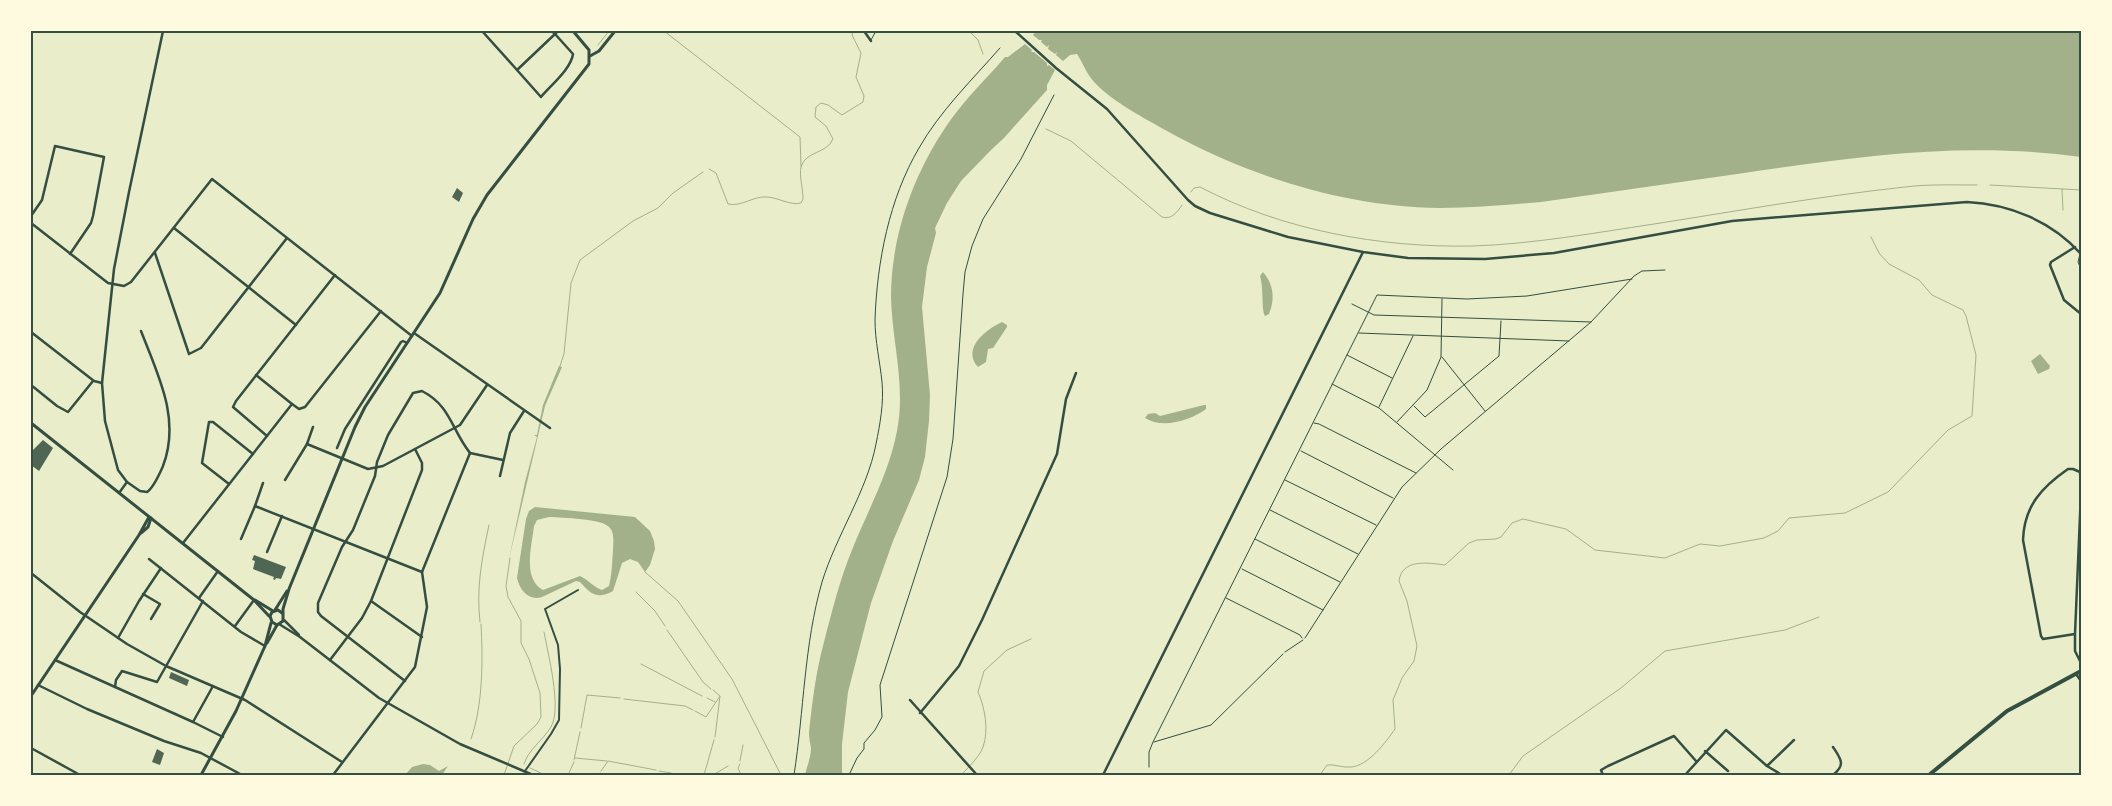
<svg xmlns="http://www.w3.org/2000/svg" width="2112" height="806" font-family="Helvetica,sans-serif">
<rect width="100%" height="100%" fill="#e9edc9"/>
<g fill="#a3b18a" fill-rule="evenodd">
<path d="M 1036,31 L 2081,31 L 2081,157 C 1964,141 1860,156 1744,173 C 1676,183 1609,192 1541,202 C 1507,205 1473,208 1439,208 C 1345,207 1248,176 1167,131 C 1144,118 1113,102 1095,83 C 1087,75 1083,63 1077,54 L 1070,55 L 1063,61 L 1056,55 L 1057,52 L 1055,54 L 1048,49 L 1049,45 L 1047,47 L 1041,42 L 1042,40 L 1039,40 L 1033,35 Z"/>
<path d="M 1025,44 L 1032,50 L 1031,52 L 1034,52 L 1047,63 L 1047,66 L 1049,65 L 1055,70 L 1047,85 L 1047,90 L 1004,138 L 991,150 L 961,181 L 947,203 L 935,228 L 936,233 L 927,267 L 922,307 L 930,395 L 929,421 L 925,457 L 919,480 L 893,541 L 871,603 L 848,692 L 842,744 L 842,775 L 805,775 C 807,766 811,757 811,748 C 810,743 809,738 809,733 C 812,703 816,671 824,642 C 832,611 840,579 852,550 C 868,510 889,473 897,431 C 906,386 892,342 891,297 C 891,234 915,169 952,118 C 968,96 988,77 1005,57 L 1008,57 Z"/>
<path d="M 1263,272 C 1274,285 1275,299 1269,314 L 1265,316 C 1261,309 1264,288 1260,276 Z"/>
<path d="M 1002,322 L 1007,325 L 1007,327 L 993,348 L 988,349 L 986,362 L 978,367 C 961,348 987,329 1002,322 Z"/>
<polygon points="2040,354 2050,366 2049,369 2038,374 2031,361"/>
<polygon points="559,366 562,367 545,406 509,559 525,482 537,437 534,435 537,435 543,405"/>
<path d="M 1204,405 L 1206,405 L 1206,409 C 1190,421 1162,429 1145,418 L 1148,414 L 1155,413 L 1160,416 Z"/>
<path d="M 535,507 L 635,517 L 650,531 L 654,541 L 655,549 L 650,565 L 645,572 L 638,562 L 630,559 L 622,563 L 613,591 C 597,600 591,594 580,582 L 576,581 L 542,597 C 529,601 520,591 517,578 L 526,519 L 529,511 ZM 549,517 C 562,518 603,518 610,528 C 615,534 613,544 613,551 C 612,563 612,574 609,586 L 602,590 C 593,587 589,580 580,576 L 543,590 C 522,579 532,545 534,526 L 537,520 Z"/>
<polygon points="423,764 430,765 439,771 448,766 442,775 405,775 412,767"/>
</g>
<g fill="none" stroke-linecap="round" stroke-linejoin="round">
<g stroke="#a3b18a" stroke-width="1">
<polyline points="664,31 800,137 801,166"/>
<polyline points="969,31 978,40 983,54"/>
<polyline points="598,45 609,31"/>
<path d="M 1046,129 L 1071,141 L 1162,217 C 1172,220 1177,212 1182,205"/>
<path d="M 709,169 L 716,173 L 728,204 C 742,207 753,196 766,197 C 778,197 790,206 801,203 L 803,199 C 803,188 799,176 801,167 C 805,151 827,154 833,139 L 826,126 L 815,117 L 816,107 L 821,103 L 828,105 L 842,115 L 863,102 L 864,96 L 856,77 L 861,53 L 852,35 L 853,31"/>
<polyline points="1990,185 2081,190"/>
<polyline points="2062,189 2063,210"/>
<path d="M 1191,192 L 1194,188 L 1200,187 C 1282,230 1380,248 1473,246 C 1533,244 1594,233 1654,224 C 1737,211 1821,196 1905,187 C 1929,184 1953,185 1977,185"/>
<polyline points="560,366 564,354 571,283 580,260 633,221 658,208 673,193 703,172"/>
<polyline points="645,572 678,601 732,679 781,775"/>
<polyline points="636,592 655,611 665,626"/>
<path d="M 480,622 C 476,588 482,558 489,525"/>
<polyline points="667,630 703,682 711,689"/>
<polyline points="641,664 702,696"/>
<polyline points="713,690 720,696"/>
<polyline points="707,698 715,702"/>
<polyline points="624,699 685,706 693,710"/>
<polyline points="695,711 706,717 720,696 715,737"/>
<polyline points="581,728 587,695 620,698"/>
<path d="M 471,739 C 483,705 483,660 481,624"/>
<polyline points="575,758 607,761"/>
<polyline points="574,760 580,732"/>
<polyline points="740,761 743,745"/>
<path d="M 524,764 C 528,750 543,740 551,727 C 562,708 548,654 544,632"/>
<polyline points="740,764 738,768 741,775"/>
<polyline points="530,768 545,775"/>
<polyline points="601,771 608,761 656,770"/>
<polyline points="659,771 671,773"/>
<polyline points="504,775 514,746 537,724 541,717 540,693 529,659 521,643 521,621 508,597 506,586 510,558"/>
<polyline points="568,775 574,762"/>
<polyline points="599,775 600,773"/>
<polyline points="704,775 714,740"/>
<polyline points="713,775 728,766"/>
<path d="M 961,775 C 968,768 980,756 983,747 C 989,730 985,708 978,692 L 984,671 L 1007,650 L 1031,639"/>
<path d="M 1320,775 L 1327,765 C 1335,764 1343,768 1351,767 C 1368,766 1386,742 1395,729 L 1393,700 L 1402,678 L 1414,661 L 1417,646 L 1407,601 L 1399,581 C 1402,558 1429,563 1445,565 L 1469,543 L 1477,540 L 1496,539 L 1501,537 L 1512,523 L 1523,519 L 1566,529 L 1595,550 L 1665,558 L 1700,544 L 1720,546 L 1764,538 L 1778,531 L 1789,518 L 1845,513 L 1888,492 L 1948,430 L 1972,416 L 1976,355 L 1966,316 L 1963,310 L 1932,295 L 1919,280 L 1889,264 L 1879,253 L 1871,237"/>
<polyline points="1509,775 1523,756 1621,688 1665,651 1785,630 1819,617"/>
</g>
</g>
<g fill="#4f6655">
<polygon points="457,188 463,193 459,202 452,197"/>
<polygon points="43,440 53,448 39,471 31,465 31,452"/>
<polygon points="254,555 286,567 281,579 276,578 275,580 273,579 274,577 253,569 255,561 252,560"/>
<polygon points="171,672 189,680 187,686 169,678"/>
<polygon points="157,749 164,753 160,765 152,762"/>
</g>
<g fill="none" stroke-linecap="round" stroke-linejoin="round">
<g stroke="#344e41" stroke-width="1">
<polyline points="1352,304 1374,315 1591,322"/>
<polyline points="1359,333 1569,341"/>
<polyline points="1347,355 1392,378"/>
<polyline points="1442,357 1485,411"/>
<polyline points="1332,384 1379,408 1453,470"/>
<polyline points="1414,406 1425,417 1499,356 1501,321"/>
<polyline points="1379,407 1413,336"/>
<polyline points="1397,422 1427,390 1441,357 1442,299"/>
<polyline points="1314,423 1319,424 1416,473"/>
<polyline points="1301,451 1393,498"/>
<polyline points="1285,480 1376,525"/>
<polyline points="1270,510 1358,554"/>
<polyline points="1255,539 1340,582"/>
<polyline points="1242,569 1323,610"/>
<polyline points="1226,598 1300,635 1302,638"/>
<polyline points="1305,638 1402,487 1441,449 1591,322 1634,276 1642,271 1665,270"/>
<polyline points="1154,742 1211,725 1283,654"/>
<polyline points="1149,767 1149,752 1153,742 1377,295 1467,299 1527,296 1632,279"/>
<path d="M 794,775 C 804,711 804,645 822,582 C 836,536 867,491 876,444 C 880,424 884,403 882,382 C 880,362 875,341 875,320 C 877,262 889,199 919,148 C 940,111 972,80 1000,48"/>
<polyline points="849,775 857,758 864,749 864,743 875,730 882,717 880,685 947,477 953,439 963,294 965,272 972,246 983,219 1021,159 1054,95"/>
</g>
<g stroke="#344e41" stroke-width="1">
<polyline points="871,40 876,31"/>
<polyline points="2080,254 2078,262 2081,269"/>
<polyline points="1285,652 1303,640"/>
</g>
<polyline stroke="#344e41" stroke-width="2" points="525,771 551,734 559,720 560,669 558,645 545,609 578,590"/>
<g stroke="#344e41" stroke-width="2.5">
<polyline points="482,31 517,70"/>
<path d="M 552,31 L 555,34 L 573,54 C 571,69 551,85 541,97 L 517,70 L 555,34 L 558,31"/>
<polyline points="864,31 871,41"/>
<path d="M 1015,31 L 1056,68 L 1107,109 L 1188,200 L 1195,206 L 1210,213 L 1288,237 L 1363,252 L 1408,258 L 1485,259 L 1554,253 L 1732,221 L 1967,202 C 2009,204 2052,221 2081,254"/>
<polyline points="31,216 42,200 55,146 104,157 93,216 91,223 70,254"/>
<polyline points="31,223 108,283 124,286 131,282 212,179 412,336"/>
<polyline points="174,228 296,325"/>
<polyline points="2075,247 2051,262 2050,265 2064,300 2081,314"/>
<polyline points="155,253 189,354 201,348 287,238"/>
<path d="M 141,331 C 158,375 181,419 163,466 C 159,475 154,487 147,492 L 140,491 L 127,482 L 118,470 L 105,421 L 102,383 L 114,269 L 129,192 L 163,31"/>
<polyline points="31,332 94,381 102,383"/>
<polyline points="414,333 550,428"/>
<polyline points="256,375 292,404"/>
<polyline points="31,385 57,406 68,412 93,381"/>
<polyline points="267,436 233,407 236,401 335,275"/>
<polyline points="307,444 313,427"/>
<polyline points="337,448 345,429 401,342 403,341 407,343"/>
<polyline points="470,453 503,460"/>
<polyline points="500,476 510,433 524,411"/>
<polyline points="285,480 307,444 368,469 383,466 460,425 487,385"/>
<polyline points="229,484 202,463 209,422 213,422 253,454"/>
<polyline points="119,493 127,482"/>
<polyline points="255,506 263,483"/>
<polyline points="241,539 255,506 422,572"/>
<polyline points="183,543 292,404 299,409 305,407 381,311"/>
<polyline points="267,552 282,516"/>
<polyline points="149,559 241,632 265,646"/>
<polyline points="31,573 80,612 127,644 166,666 245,700 342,762"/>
<polyline points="143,594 160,604 151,619"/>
<polyline points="199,598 218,571"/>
<polyline points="371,601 422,637"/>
<polyline points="284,620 299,635"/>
<polyline points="279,624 300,637 379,698 460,744 533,775"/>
<polyline points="235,626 254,600"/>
<path d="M 2075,634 L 2081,492 L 2080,472 L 2073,469 L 2068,469 C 2042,487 2024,506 2023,540 L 2041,636 L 2043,639 L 2075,634 L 2075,651 L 2081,663"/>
<polyline points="118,638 139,601 161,568"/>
<polyline points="55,660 193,722 223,737"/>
<polyline points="330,660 362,618 371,601 422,470 422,463 415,449"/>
<polyline points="2076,674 2081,681"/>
<path d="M 405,681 L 321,616 L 318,612 L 318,603 L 342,547 L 353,530 L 375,476 L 377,462 L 388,435 L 413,393 L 422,391 C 451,406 451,429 470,453"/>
<polyline points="38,685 87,709 164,741 201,753 242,775"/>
<polyline points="115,687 116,680 122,671 157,682 203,601"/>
<polyline points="910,700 977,775"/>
<polyline points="920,713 959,666 982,620 1057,454 1066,399 1076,373"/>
<polyline points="193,722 213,686"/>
<polyline points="31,748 80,775"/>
<polyline points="1705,751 1728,771"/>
<polyline points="1767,766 1794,740"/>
<polyline points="333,775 415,667 427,607 422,572 470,453"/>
<polyline points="1103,775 1363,252"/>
<polyline points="1603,775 1601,770 1608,766 1674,736 1696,761"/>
<polyline points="1685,775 1726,730 1767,766 1782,775"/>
<path d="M 1833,775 C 1846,765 1841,759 1833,747"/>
</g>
<g stroke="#344e41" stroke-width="3">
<polyline points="590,56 599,51 615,31"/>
<polyline points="31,423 254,600 269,616"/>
<polyline points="141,533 148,527 151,518"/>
<polyline points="255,600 273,611"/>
<polyline points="275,610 287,591"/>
<polyline points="282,613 278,610 272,612 270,616 272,622 277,625 283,621 283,609 289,589 355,427 365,407 440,293 473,219 487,195 589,64 589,50 573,31"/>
<polyline points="267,643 277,625"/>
<polyline points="31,696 139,535 149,517"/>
<polyline points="201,775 236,711 265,646 271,623"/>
</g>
<polyline stroke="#344e41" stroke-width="4" points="1929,775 2007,711 2081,671"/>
</g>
<rect width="2112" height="806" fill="none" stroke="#fefae0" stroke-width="65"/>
<rect x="32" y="32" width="2048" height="742" fill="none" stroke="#344e41" stroke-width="2"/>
</svg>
